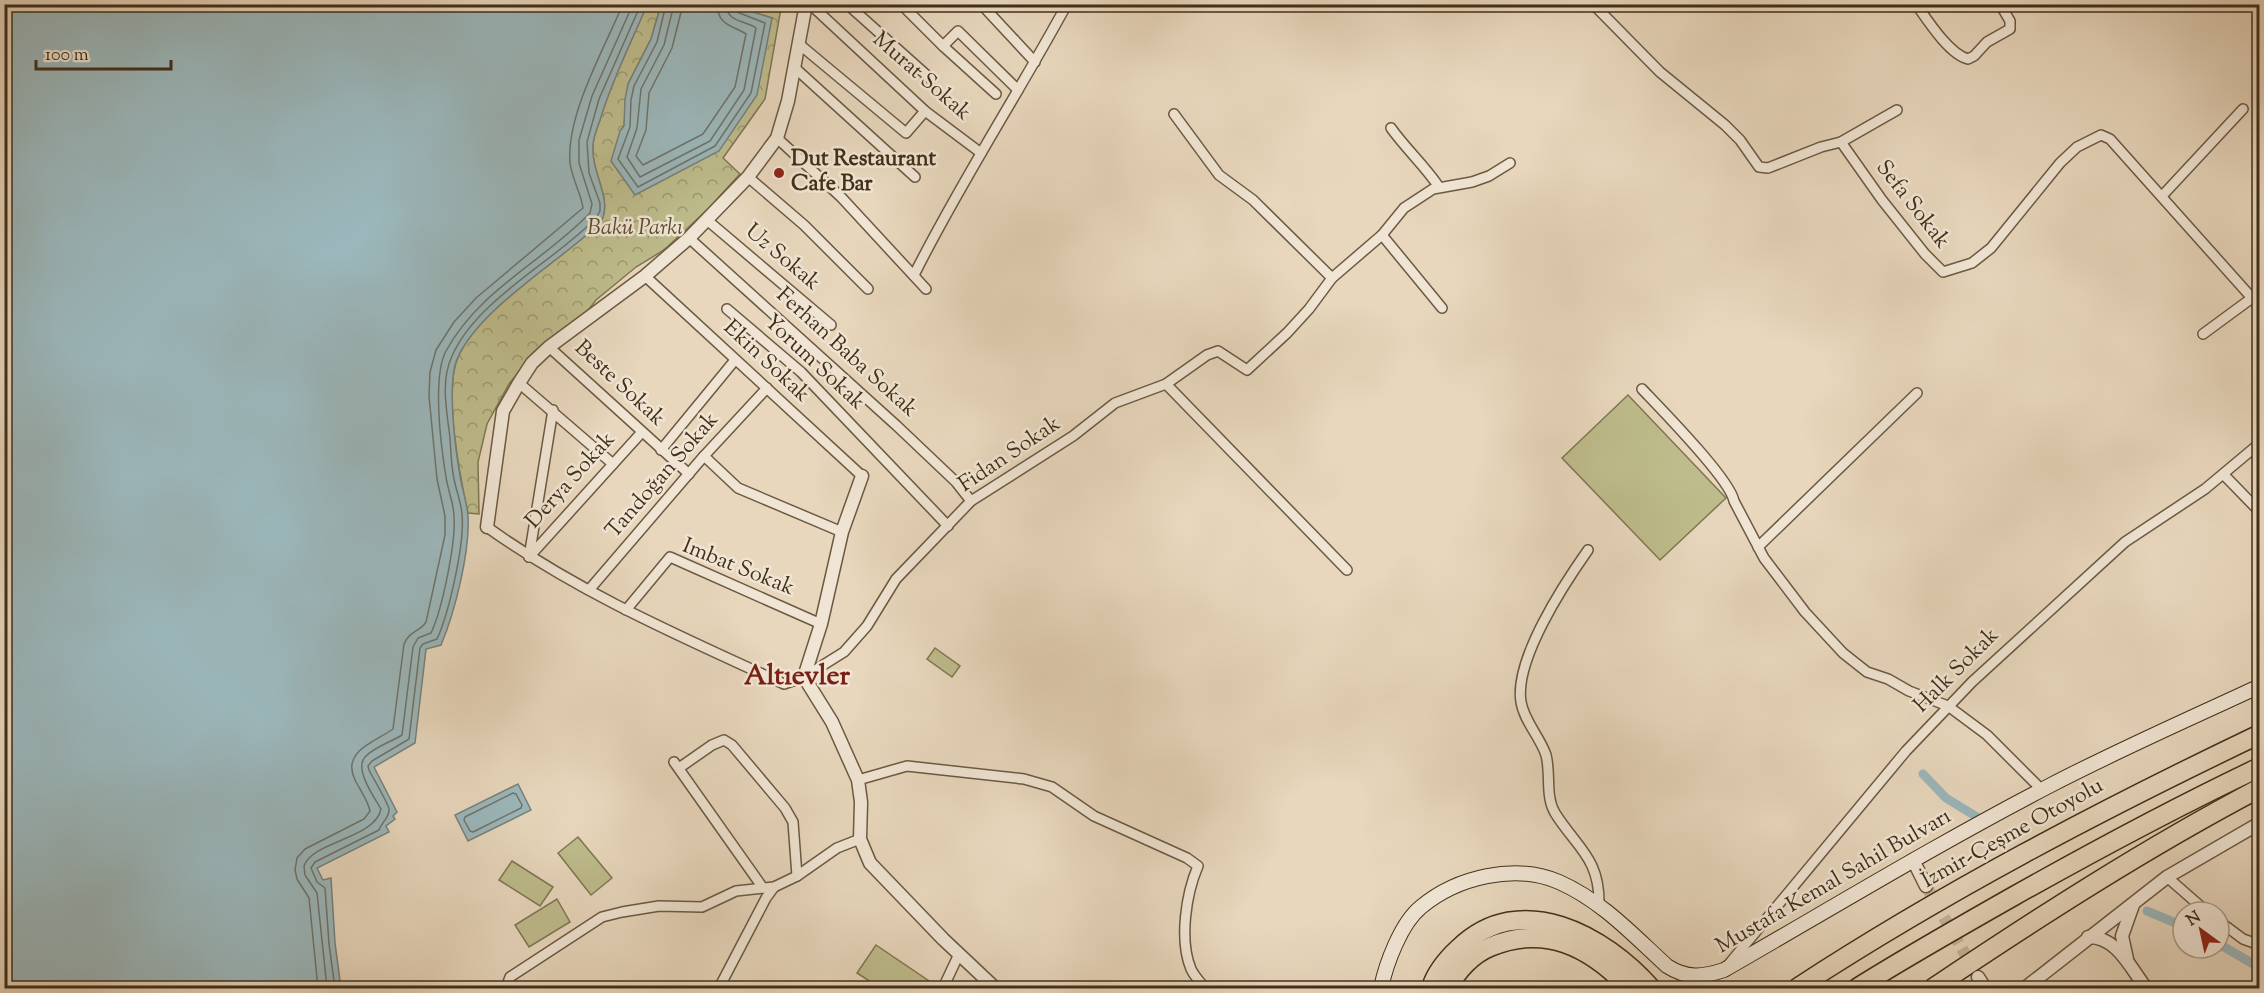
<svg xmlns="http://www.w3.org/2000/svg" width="2264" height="993" font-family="'Sorts Mill Goudy',serif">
<defs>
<pattern id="park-crowns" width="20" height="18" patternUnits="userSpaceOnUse" patternTransform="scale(1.5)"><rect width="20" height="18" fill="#bebc8c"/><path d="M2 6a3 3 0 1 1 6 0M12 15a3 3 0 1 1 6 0" fill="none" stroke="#9c9971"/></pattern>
</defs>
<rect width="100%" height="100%" fill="#e8d7bd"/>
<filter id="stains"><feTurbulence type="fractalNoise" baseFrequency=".00333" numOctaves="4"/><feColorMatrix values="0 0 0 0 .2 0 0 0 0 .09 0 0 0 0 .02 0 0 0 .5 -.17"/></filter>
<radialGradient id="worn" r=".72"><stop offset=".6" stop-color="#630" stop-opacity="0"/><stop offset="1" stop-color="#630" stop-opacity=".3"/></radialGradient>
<path fill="url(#park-crowns)" stroke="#807652" stroke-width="1.5" d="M 647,5 L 661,5 L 651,39 L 628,84 L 624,126 L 620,131 L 772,18 L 731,5 L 800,5 L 799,10 L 781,8 L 765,99 L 723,158 L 740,174 L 708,209 L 664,250 L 636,267 L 596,300 L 586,313 L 537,350 L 509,384 L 487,424 L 478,462 L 479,514 L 468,513 C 460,477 444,394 457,360 C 476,310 562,260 601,222 C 613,198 591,174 593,146 C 593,137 597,128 600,120 C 611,80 631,42 647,5 Z"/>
<g fill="#bebc8c" stroke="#807652" stroke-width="1.5">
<polygon points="1628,395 1726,498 1660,560 1562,458"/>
<polygon points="935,648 960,666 952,677 927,659"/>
<polygon points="578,837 612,878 591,895 558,853"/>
<polygon points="512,861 553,887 540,906 499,880"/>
<polygon points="557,899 570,922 529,947 515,925"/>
<polygon points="876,945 929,981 924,988 880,988 857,973"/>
</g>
<g fill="#9bb7bb" stroke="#77817a" stroke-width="1.5">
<path d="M 5,4 L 647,5 C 631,43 612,80 600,120 C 597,128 593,137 593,146 C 591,174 613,198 601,222 C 561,261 479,308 457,359 C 447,383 455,448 460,476 C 462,489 467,503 468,516 C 470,552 455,612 441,645 L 426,649 L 415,743 L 374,767 L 397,812 L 393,816 L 395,819 L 386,826 L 389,832 L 317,868 L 323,880 L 331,878 L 335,943 L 341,988 L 5,988 Z"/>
<polygon points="661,5 731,5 772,18 757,95 719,151 635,195 611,161 620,131 624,126 625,99 628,84 651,39"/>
<polygon points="518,784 531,810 468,841 455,815"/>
</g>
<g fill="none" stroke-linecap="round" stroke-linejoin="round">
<g stroke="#6e736a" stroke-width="1.5">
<polyline points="666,4 657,42 634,86 631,100 630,127 618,159 638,187 715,146 751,93 765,23 737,12 733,4"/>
<path d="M 674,4 L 664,45 L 641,89 L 637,128 L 627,157 L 640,177 L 710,141 L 744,90 L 756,28 C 745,20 727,23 726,4"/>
<path d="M 683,4 L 672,48 L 649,93 L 646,130 L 636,156 L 643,165 L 703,134 L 735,87 L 746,34 C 732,25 718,26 717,4"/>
<polygon points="513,793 516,794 522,805 521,808 473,832 470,831 464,820 465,817"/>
<path d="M 318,988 L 309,898 L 297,879 L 295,870 L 297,858 L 305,849 L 364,819 L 370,811 C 368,801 360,790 355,780 C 341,751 375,742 393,729 L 404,644 C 410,630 420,632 426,622 L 445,535 L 445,516 L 437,479 L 429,396 L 430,372 L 436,350 L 454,322 L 476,298 L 583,208 C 581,193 572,179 570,163 C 566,115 604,49 623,4"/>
<path d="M 327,988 L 317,893 L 305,875 L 304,866 C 312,841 375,839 381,809 C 374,797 354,769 365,757 C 374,747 391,742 402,735 L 413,647 L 418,638 L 431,633 C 442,610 456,543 454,517 C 454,504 448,491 446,477 C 441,447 432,377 446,351 C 479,290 544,261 590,213 L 592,204 L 579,163 L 579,140 L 592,96 L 633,4"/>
<path d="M 335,988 L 329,944 L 325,888 L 317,882 L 311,868 L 315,862 L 379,830 C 381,823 390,817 389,809 C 388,803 373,778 369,770 L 368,766 L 372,761 L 409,739 L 420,648 L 423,644 L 437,639 C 449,613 465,543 462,514 C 461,502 456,490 454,479 C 451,465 451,451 450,438 C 447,411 440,382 452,356 C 476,300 555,261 596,218 L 600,211 L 600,203 L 589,173 L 587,142 L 599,99 L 641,4"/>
</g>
<g stroke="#9bb7bb" stroke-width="9">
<polyline points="1923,774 1946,798 1977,817"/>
<polyline points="2147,911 2183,926"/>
<polyline points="2219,944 2260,968"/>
</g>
<polyline stroke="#c7b59c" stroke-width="12" stroke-dasharray="12 6" stroke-linecap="butt" points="1926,886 1973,968"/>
<g stroke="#6b5941" stroke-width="12">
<g id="minor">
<polyline points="810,4 925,111 981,153"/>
<polyline points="847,4 931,79"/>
<polyline points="901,4 943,46 996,94"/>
<polyline points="981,4 1035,62"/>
<polyline points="1593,4 1660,72 1725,125 1740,140 1759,167 1768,168 1821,147 1841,142 1882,200 1925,254 1943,272 1972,263 1991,248 2060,163 2077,147 2101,135 2110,139 2260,307"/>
<path d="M 1916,4 C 1928,21 1949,54 1968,59 L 1974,56 L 1987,42 L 2010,29 L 2010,21 L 2000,4"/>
<polyline points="799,44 906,133 925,111"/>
<polyline points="943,46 958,31 1018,90"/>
<polyline points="795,68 915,177"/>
<polyline points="1174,114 1219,175 1253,200 1332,278"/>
<path d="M 1391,128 C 1406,149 1425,166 1439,187"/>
<polyline points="777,138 841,197 926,289"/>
<polyline points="1841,142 1897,110"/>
<polyline points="748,177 804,225 868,289"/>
<polyline points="2162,196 2243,109"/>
<polyline points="707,220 831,325"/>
<polyline points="1382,235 1442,308"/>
<polyline points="689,238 897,426 956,482 971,501"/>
<path d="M 914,275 C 960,183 1017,96 1067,4"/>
<polyline points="645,276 862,476"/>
<polyline points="727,309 801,372 948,526"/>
<polyline points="2203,334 2252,298"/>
<polyline points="549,347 689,474"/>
<polyline points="519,383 613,464"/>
<polyline points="1166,384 1347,570"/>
<path d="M 1642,389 C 1661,409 1730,479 1734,501 L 1764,558 L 1805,612 L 1843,653 L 1867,672 L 1888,679 L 1909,691 L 1948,706 L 1987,735 L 2042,790"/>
<polyline points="661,450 735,360"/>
<polyline points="704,456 738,488 842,532"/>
<polyline points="2224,475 2260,512"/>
<path d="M 487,527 C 579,593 682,637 784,684 L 804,677 L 844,652 L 867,626 L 896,579 L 971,501 L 1073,436 L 1115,403 L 1166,384 L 1207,355 L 1218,351 L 1247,370 L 1287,333 L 1309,309 L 1332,278 L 1382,235 L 1404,208 L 1433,189 L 1472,182 L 1489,176 L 1510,163"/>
<polyline points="1758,547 1917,393"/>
<path d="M 1588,550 C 1564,584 1514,660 1521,702 C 1524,721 1540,737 1546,755 C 1551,774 1545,796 1555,813 C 1577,848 1600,858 1599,905"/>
<polyline points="529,557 642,432"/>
<polyline points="529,557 553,410"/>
<polyline points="589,590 704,456 767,388"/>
<polyline points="626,610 670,557 821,624"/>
<polyline points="674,762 763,888"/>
<polyline points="679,768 712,745 724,740 732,745 785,808 793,822 797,876"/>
<path d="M 858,780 L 907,766 L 1024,779 L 1052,787 L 1094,816 L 1187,858 L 1198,866 C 1186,894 1179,940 1191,969 C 1194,976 1201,983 1205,988"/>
<polyline points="2167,877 2207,912"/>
<polyline points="2219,921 2243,939 2260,945"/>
<polyline points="1729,964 1906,751 1972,682 2125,542 2205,489 2260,443"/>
<polyline points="506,988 510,977 602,917 622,912 659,906 702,907 736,891 774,887 797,876 837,848 860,839"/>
<polyline points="719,988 766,898 774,887"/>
<polyline points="943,988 959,954"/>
</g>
</g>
<g stroke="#6b5941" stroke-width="15">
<g id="tertiary">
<polyline points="862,476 842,532 821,624 804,677 832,722 858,780 861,802 860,839 870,863 943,939 995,988"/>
<polyline points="487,527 503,411 519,383 532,363 549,347 645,276 689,238 748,177 777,138 788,101 806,4"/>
<polyline points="1913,860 1926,886"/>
<path d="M 2088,937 C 2117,936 2131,969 2146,988"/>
<polyline points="2127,959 2122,936 2133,905"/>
<polyline points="1978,977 1985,988"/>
<polyline points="2025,988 2167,877 2260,823"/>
</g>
</g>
<g stroke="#412f18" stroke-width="16">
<path id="secondary" d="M 1381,988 C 1386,964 1401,923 1421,907 C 1457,877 1515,863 1559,882 C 1602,901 1633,935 1667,966 C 1687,979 1703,977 1724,970 C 1832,908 1939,843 2049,786 C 2118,750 2189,719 2260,686"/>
</g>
<g stroke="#412f18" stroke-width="21">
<g id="motorway">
<path d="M 1431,988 C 1436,972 1447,959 1459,948 C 1521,888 1605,936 1651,988"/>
<path d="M 1449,988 C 1456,971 1473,954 1490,947 C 1545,924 1590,947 1629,988"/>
<path d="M 1797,988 C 1944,892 2101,810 2260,734"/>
<path d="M 1857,988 C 1908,956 1961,926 2014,896 C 2094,851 2176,807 2260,767"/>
<path d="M 1933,988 C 2039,917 2146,848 2260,788"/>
</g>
</g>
<use href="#minor" stroke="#f0e5d4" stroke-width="9"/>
<use href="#tertiary" stroke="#f0e5d4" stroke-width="12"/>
<use href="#secondary" stroke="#f0e5d4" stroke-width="14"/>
<use href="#motorway" stroke="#e8d7bd" stroke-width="18"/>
</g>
<circle fill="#8f2418" stroke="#f0e5d4" stroke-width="2" cx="779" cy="173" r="6"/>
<g text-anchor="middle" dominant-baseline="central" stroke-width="5" stroke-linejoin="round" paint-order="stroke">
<g font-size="22" fill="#412f18" stroke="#f0e5d4">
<text transform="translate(921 77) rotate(41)">Murat Sokak</text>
<text transform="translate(1912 205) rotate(52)">Sefa Sokak</text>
<text transform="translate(782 258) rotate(40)">Uz Sokak</text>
<text transform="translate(846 353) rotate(42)">Ferhan Baba Sokak</text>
<text transform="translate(766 362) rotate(43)">Ekin Sokak</text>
<text transform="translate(814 363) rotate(43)">Yorum Sokak</text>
<text transform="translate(619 384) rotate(43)">Beste Sokak</text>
<text transform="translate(1010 455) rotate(-34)">Fidan Sokak</text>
<text transform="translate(663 476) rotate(-49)">Tandoğan Sokak</text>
<text transform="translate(571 481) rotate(-48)">Derya Sokak</text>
<text transform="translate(738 568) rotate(22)">Imbat Sokak</text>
<text transform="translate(1957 671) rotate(-45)">Halk Sokak</text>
<text transform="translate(2013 834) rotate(-29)">İzmir-Çeşme Otoyolu</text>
<text transform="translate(1834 882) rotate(-30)">Mustafa Kemal Sahil Bulvarı</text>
</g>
<g font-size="22" font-weight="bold" fill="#412f18" stroke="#f0e5d4" text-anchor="start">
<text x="791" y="160">Dut Restaurant<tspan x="791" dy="25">Cafe Bar</tspan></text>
</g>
<g font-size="22" font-style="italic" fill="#5a4b2f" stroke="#f0e5d4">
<text x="635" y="229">Bakü Parkı</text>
</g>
<g font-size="28" font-weight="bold" fill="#7a1f14" stroke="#f0e5d4">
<text x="797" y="677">Altıevler</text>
</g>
</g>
<rect width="2264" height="993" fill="none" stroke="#e8d7bd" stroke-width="24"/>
<rect x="6" y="6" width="2252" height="981" fill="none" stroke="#412f18" stroke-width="3"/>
<rect x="12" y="12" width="2240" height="969" fill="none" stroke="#412f18" stroke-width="1.5"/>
<g transform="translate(2201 930) rotate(327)"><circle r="28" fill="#f0e5d4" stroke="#aa9c89" stroke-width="1.5"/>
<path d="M0-4.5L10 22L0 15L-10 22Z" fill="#8f2418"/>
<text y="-9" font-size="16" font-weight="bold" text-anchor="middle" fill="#412f18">N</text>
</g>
<path d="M36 60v9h135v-9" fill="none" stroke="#412f18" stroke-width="3"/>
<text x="45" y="60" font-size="18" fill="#412f18" stroke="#f0e5d4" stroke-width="4.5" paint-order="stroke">100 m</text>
<rect width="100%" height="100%" filter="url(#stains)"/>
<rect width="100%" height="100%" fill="url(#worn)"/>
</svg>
